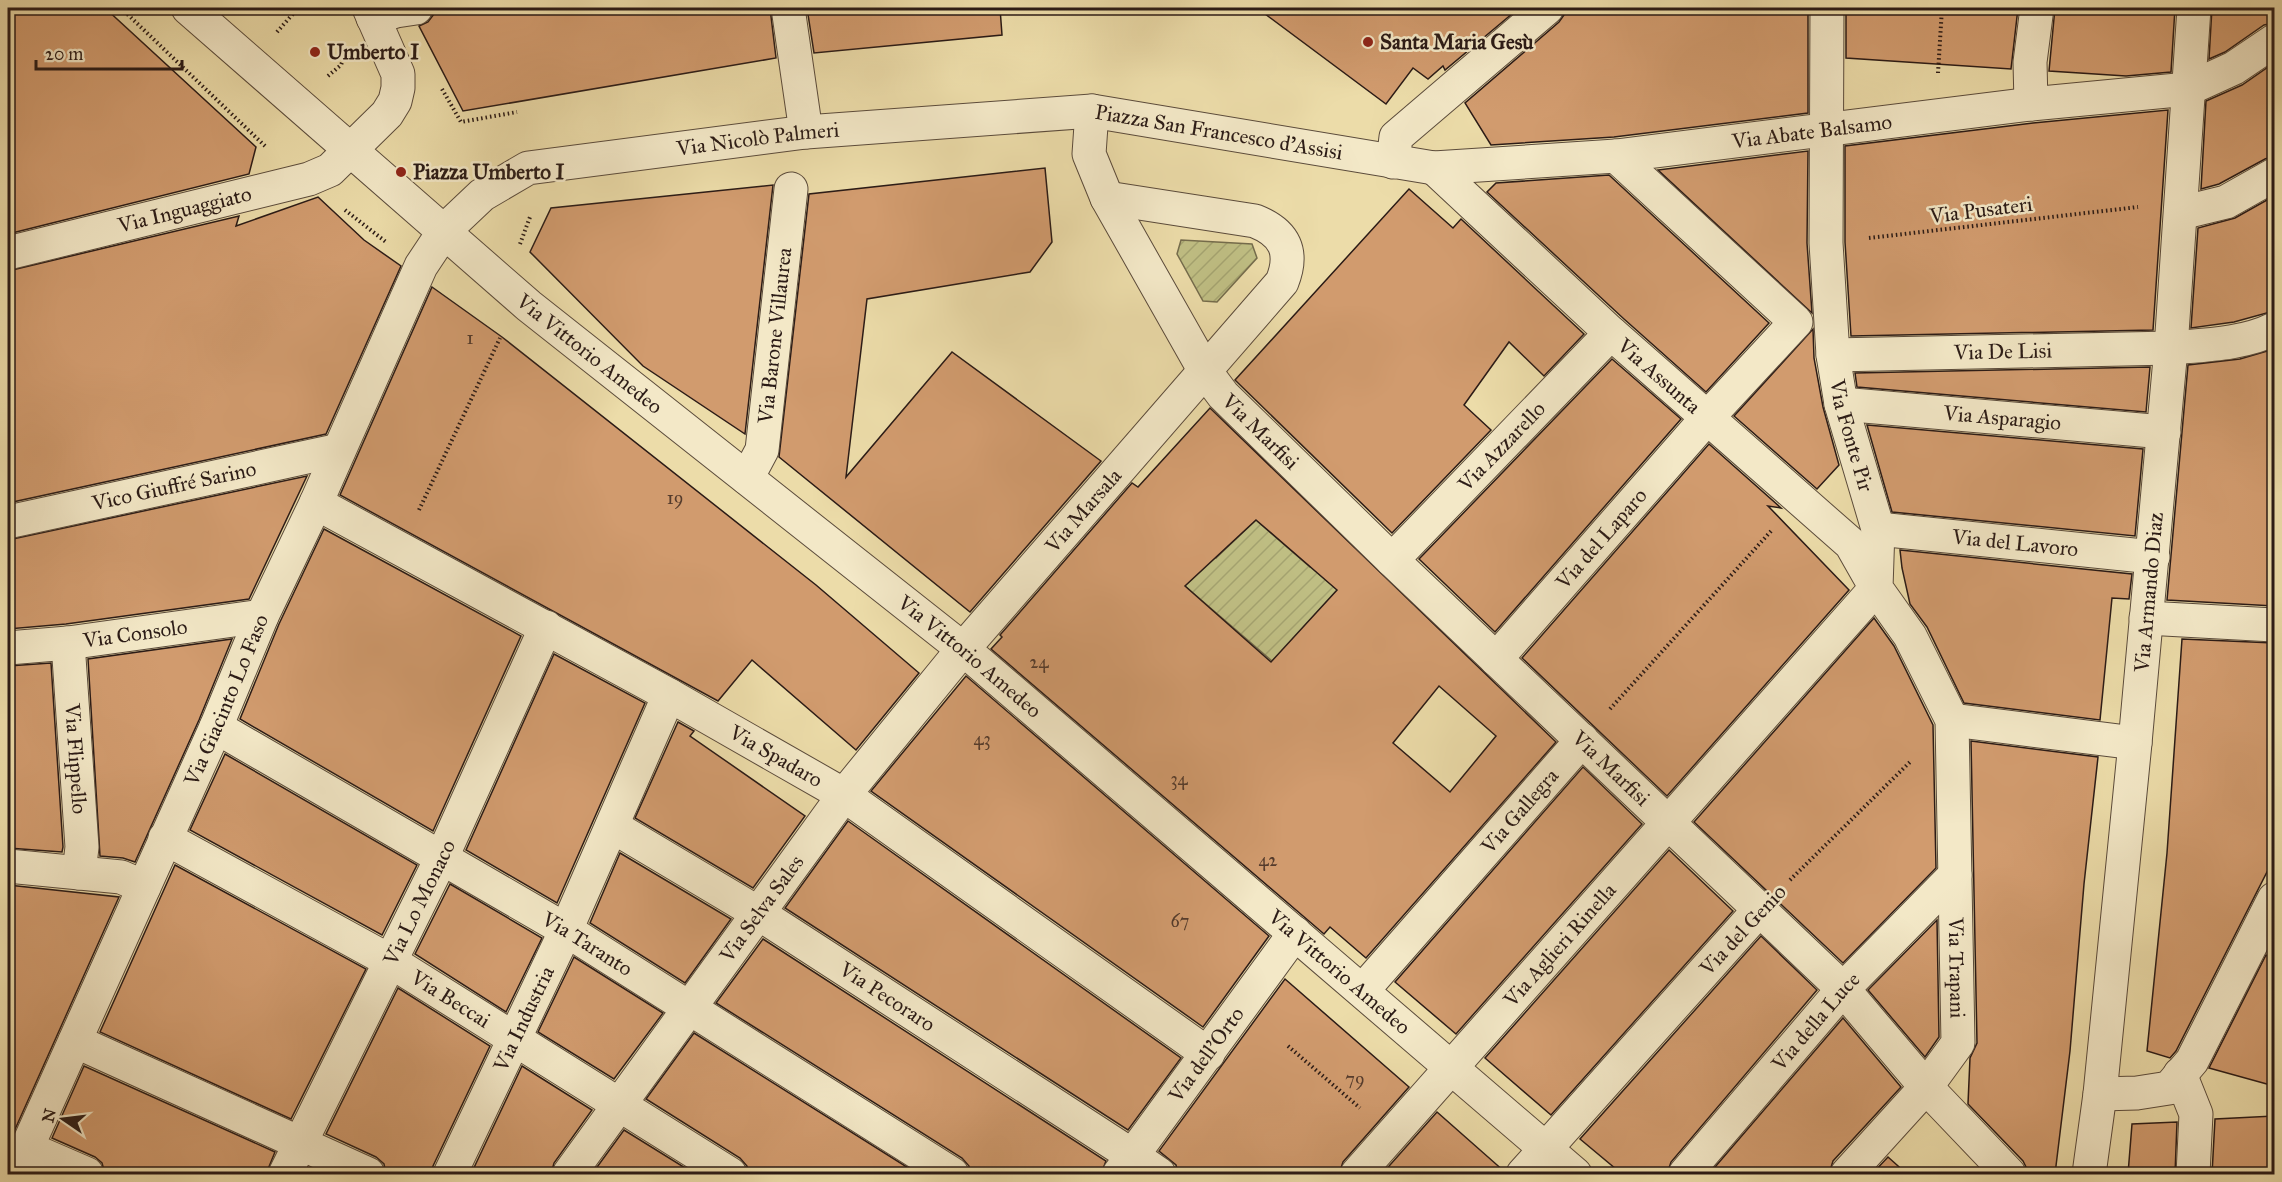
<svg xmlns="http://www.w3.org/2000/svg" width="2282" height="1182" font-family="'IM FELL Great Primer',serif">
<defs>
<pattern id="garden-furrows" width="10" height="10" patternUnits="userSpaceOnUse" patternTransform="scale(1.5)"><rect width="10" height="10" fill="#bfbe83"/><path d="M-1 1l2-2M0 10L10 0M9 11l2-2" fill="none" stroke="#a4a370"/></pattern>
</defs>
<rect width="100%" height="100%" fill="#ecdca9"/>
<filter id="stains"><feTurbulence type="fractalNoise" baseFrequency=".00333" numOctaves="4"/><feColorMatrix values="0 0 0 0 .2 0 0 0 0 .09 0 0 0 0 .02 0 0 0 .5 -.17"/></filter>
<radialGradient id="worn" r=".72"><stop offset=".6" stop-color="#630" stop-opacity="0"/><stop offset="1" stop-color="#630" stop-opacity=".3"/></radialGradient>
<g fill="url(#garden-furrows)" stroke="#756c4c" stroke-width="1.5">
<polygon points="1181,240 1252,244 1257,258 1217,302 1203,301 1177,254"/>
<polygon points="1256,520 1310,567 1317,562 1349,593 1272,661 1171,574 1199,543 1216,558"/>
</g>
<g fill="#d19b6e" stroke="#2b1b16" stroke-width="1.5" fill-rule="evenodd">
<polygon points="8,8 105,8 256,147 249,174 8,234"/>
<polygon points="473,8 770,8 776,58 463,111 419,26 428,22 434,14"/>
<polygon points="807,8 1000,8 1002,35 814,53"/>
<polygon points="1257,8 1519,8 1445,70 1443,66 1428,79 1413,68 1386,104"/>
<polygon points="1565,8 1808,8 1808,113 1614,137 1491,145 1465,103 1559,22 1564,15"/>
<polygon points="1846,8 2018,8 2011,69 1846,58"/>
<polygon points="2055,8 2175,8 2171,72 2126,76 2049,71"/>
<polygon points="2212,8 2274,8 2274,23 2264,25 2225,52 2209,59"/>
<polygon points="2274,63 2274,156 2265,159 2219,184 2201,189 2206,101 2242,85"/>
<polygon points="2168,110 2153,330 1851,336 1845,242 1845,146 2033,123"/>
<polygon points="1808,151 1807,243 1812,313 1658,170"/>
<polygon points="1045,168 1052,242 1030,272 867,299 846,477 952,352 1101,461 970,612 779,457 809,194"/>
<polygon points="1609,175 1769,323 1706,392 1624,319 1487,192 1496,183"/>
<polygon points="773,185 745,434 643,366 530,252 551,208"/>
<polygon points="1409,189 1453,228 1461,219 1584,334 1544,376 1509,342 1464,405 1491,430 1392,533 1235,380"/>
<polygon points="2274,196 2274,311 2234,322 2191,328 2198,228 2235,218"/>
<polygon points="318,197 364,240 401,266 326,434 8,503 8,271 239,216 236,226"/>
<polygon points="432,287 502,337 816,585 919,673 856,750 752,660 718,701 340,495"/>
<polygon points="1813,329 1814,358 1823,407 1839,465 1817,489 1734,416"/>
<polygon points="2274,349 2274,606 2167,600 2188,365 2240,359"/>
<polygon points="1612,359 1681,419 1495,632 1419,559"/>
<polygon points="2150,367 2146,412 1857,387 1855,373"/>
<path d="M 1210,408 L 1556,742 L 1366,958 L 1330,927 L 1324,934 L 991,649 L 1002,637 L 1000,635 L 1132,483 L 1138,487 ZM 1256,520 L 1337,590 L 1271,662 L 1185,586 ZM 1439,686 L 1496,736 L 1450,792 L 1393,743 Z"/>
<polygon points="1867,425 2143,449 2135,536 1892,512"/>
<polygon points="1709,444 1781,508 1768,506 1849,590 1667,796 1522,658"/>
<polygon points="307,476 249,599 66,624 8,629 8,540"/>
<polygon points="324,529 521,636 433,831 240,719 279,624"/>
<polygon points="1900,550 2132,574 2129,599 2112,598 2100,720 1964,703 1927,627 1910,604 1902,568"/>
<polygon points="1874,618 1894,646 1933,725 1936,868 1843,963 1694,822"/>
<polygon points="232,639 199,720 135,862 123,858 100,856 88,659"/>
<polygon points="2182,639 2274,643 2272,862 2176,1051 2170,1058 2147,1051 2167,853"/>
<polygon points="554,654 645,703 557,903 466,850"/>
<polygon points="51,663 63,847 62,852 8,848 8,666"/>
<polygon points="966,676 1269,936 1203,1027 871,791"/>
<polygon points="678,722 694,731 690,736 805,816 753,888 635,818"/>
<polygon points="1971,741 2098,757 2084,884 2070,1051 2055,1174 2027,1174 2027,1169 2023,1161 1968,1104 1970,1058 1977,1043"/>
<polygon points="225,754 417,865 382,935 190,830"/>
<polygon points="1583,767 1642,824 1456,1034 1395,982"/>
<polygon points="848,821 1181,1058 1128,1130 785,908"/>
<polygon points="1669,850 1733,911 1551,1115 1485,1058"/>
<polygon points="620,853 731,919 685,983 590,923"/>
<polygon points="175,865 366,969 291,1119 100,1032"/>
<polygon points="450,884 542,938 506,1012 415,954"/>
<polygon points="8,885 119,897 8,1145"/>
<polygon points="1937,920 1939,1037 1925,1057 1868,990"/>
<polygon points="1761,936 1817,990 1671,1162 1667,1174 1622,1174 1580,1139"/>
<polygon points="763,939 1106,1161 1101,1174 971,1174 969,1166 962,1158 716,1003"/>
<polygon points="2266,955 2274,961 2274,1086 2209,1068"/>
<polygon points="574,957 663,1013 614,1079 538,1032"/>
<polygon points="1285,979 1409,1087 1343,1162 1339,1174 1178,1174 1176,1165 1159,1151"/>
<polygon points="398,988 490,1046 433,1166 431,1174 386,1174 384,1164 376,1157 326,1134"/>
<polygon points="1843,1018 1901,1087 1833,1161 1829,1174 1709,1174"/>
<polygon points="694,1033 918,1174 749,1174 747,1166 740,1158 646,1099"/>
<polygon points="84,1066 275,1152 266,1174 105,1174 102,1163 95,1157 52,1138"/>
<polygon points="522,1066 592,1110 554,1163 551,1174 471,1174"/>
<polygon points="1437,1112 1505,1172 1505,1174 1382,1174"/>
<polygon points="2274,1116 2274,1174 2212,1174 2215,1119"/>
<polygon points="2177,1122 2175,1174 2128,1174 2132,1124"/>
<polygon points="624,1130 695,1174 592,1174"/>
<polygon points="1888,1157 1907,1174 1872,1174"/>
</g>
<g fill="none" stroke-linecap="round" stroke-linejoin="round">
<g stroke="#5b4b3b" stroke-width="35">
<g id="minor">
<path id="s1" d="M 188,8 L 529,306 L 963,649 L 1575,1174"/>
<polyline points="788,8 806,132"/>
<path id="s2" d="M 1827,8 L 1826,243 L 1833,355 L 1841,404 L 1878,529 L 1876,588 L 1910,636 L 1952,720 L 1958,1043 L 1926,1087 L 1847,1174"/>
<polyline points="373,18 396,11 416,8"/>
<polyline points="2031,104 2030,62 2037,8"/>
<path id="s3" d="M 1092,111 L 1089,154 L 1107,198 L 1205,371 L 1223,395 L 1392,560 L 1843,989 L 1926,1087 L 2009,1174"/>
<polyline points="1393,162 1396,137 1547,8"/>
<polyline points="2181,213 2226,202 2274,175"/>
<path id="s4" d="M 8,253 L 309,179 L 330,170 L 387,114 L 395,101 L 398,88 L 398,74 L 369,8"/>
<path id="s5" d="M 1833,355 L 2171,348 C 2205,345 2244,344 2274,329"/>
<path id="s6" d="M 1841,404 L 2164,432"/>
<path id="s7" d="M 747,478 L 762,450 L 791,189"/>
<path id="s8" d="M 316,503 L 669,695 L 844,795 L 1208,1054"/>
<path id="s9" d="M 8,522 L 339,450"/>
<path id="s10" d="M 1878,529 L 2153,557"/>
<path id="s11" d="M 1392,560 L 1611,333"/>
<polyline points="2146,618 2274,625"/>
<path id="s12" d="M 68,643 L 82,847 L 79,873"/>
<path id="s13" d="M 8,648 L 68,643 L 262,616"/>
<path id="s14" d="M 1496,659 L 1707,418 L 1796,322 L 1616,156"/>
<polyline points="1952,720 2135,743"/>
<path id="s15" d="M 216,727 L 566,930 L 952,1174"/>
<path id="s16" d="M 612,826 L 758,913 L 1133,1156 L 1159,1174"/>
<path id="s17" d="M 165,838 L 390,961 L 730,1174"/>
<polyline points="8,866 121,877 144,887"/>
<path id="s18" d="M 1363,990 L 1582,740"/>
<polyline points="75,1041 368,1174"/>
<polyline points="2180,1074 2196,1114 2193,1174"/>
<polyline points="2100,1094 2137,1093 2169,1088 2192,1061 2274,899"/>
<polyline points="27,1148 87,1174"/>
<path id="s19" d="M 15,1174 L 216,727 L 262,616 L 316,503 L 421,266 L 445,230 L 482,195 L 528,168 L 806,132 L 1092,111 L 1434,168 L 1616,156 L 2031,104 L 2188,89 L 2234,68 L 2274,41"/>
<path id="s20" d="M 285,1174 L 442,857 L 546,627"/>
<path id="s21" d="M 450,1174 L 566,930 L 669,695"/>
<path id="s22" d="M 569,1174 L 844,795 L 963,649 L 1282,282 C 1294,252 1285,233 1255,221 L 1107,198"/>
<path id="s23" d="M 1119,1174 L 1295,933"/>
<path id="s24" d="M 1357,1174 L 1876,588 L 1851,544 L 1611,333 L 1434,168"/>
<polyline points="1523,1174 1760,909"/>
<path id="s25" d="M 1685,1174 L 1843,989 L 1955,875"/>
<path id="s26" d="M 2089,1174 L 2100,1094 L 2135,743 L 2171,348 L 2194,8"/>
</g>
</g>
<g stroke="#2b1b16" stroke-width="4" stroke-dasharray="1.5 3" stroke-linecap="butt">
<polyline points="121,8 265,146"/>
<polyline points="277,32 298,8"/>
<polyline points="1938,73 1942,8"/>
<polyline points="328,76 341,65 344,57"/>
<polyline points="442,89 461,122 517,112"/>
<polyline points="345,210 386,242"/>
<polyline points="1869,238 2138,207"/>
<polyline points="520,244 530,217"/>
<polyline points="419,510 500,338"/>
<polyline points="1610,709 1772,530"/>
<polyline points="1790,880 1911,761"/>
<polyline points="1288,1046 1360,1108"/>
</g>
<use href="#minor" stroke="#f3e8c7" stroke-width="33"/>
</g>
<g fill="#8f2418" stroke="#f3e8c7" stroke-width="2">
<circle cx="1368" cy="42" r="6"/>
<circle cx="315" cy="52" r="6"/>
<circle cx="401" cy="172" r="6"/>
</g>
<g text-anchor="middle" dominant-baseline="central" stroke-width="5" stroke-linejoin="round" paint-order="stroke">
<g font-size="18" fill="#543b2c">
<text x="470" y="338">1</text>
<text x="675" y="498">19</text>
<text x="1039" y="662">24</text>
<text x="982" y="739">43</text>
<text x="1179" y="779">34</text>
<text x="1268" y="860">42</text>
<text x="1180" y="921">67</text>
<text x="1355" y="1079">79</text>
</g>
<g font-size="21" font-weight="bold" fill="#2b1b16" stroke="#f3e8c7" text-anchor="start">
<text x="1380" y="42">Santa Maria Gesù</text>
<text x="327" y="52">Umberto I</text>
<text x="413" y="172">Piazza Umberto I</text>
</g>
<g font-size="21" fill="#2b1b16" stroke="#f3e8c7">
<text stroke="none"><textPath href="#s19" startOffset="2436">Via Abate Balsamo</textPath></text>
<text stroke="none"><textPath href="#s19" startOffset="1838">Piazza San Francesco d'Assisi</textPath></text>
<text stroke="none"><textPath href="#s19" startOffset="1374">Via Nicolò Palmeri</textPath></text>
<text stroke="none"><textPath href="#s4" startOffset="182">Via Inguaggiato</textPath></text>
<text transform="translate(1981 210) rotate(-7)">Via Pusateri</text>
<text stroke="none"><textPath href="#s7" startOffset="147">Via Barone Villaurea</textPath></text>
<text stroke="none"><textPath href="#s5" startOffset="170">Via De Lisi</textPath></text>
<text stroke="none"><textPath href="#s1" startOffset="530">Via Vittorio Amedeo</textPath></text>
<text transform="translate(1659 376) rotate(41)">Via Assunta</text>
<text stroke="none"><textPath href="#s6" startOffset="162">Via Asparagio</textPath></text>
<text stroke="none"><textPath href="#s3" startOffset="372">Via Marfisi</textPath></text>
<text stroke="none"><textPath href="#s2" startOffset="430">Via Fonte Pir</textPath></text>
<text stroke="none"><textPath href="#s11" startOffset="158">Via Azzarello</textPath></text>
<text stroke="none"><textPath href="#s9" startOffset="170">Vico Giuffré Sarino</textPath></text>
<text stroke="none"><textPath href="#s22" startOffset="840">Via Marsala</textPath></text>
<text stroke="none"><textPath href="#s14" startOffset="160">Via del Laparo</textPath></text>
<text stroke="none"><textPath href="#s10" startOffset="138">Via del Lavoro</textPath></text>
<text stroke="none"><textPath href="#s26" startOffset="585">Via Armando Diaz</textPath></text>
<text stroke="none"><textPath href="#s13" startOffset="128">Via Consolo</textPath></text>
<text stroke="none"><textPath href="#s1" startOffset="1016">Via Vittorio Amedeo</textPath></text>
<text stroke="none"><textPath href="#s19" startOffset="519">Via Giacinto Lo Faso</textPath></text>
<text stroke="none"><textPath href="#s8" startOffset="525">Via Spadaro</textPath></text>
<text stroke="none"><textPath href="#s12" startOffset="116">Via Flippello</textPath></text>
<text stroke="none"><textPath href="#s3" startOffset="858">Via Marfisi</textPath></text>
<text stroke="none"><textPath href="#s18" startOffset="238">Via Gallegra</textPath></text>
<text stroke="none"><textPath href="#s20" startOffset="303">Via Lo Monaco</textPath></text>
<text stroke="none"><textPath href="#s22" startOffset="328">Via Selva Sales</textPath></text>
<text transform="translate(1743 930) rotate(-47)">Via del Genio</text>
<text stroke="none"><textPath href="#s15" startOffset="430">Via Taranto</textPath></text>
<text stroke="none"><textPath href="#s24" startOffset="306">Via Aglieri Rinella</textPath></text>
<text stroke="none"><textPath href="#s2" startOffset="987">Via Trapani</textPath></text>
<text stroke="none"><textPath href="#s1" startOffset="1502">Via Vittorio Amedeo</textPath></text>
<text stroke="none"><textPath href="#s16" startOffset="324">Via Pecoraro</textPath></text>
<text stroke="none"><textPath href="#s17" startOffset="328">Via Beccai</textPath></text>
<text stroke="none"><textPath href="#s21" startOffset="172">Via Industria</textPath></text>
<text stroke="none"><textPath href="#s25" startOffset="201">Via della Luce</textPath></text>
<text stroke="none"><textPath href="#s23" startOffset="148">Via dell'Orto</textPath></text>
</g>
</g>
<rect width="2282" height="1182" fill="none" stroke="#ecdca9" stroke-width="30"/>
<rect x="9" y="9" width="2264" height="1164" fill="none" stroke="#2b1b16" stroke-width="3"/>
<rect x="15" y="15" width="2252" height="1152" fill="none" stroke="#2b1b16" stroke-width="1.5"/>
<g transform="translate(63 1119) rotate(284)" stroke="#f3e8c7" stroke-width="4.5" paint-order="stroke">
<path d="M0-4.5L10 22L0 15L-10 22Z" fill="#2b1b16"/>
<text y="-9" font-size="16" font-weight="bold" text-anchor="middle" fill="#2b1b16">N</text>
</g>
<path d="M36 60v9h146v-9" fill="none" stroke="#2b1b16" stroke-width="3"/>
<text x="45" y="60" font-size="18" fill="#2b1b16" stroke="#f3e8c7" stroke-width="4.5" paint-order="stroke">20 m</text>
<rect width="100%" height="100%" filter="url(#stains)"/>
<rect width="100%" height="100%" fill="url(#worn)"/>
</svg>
